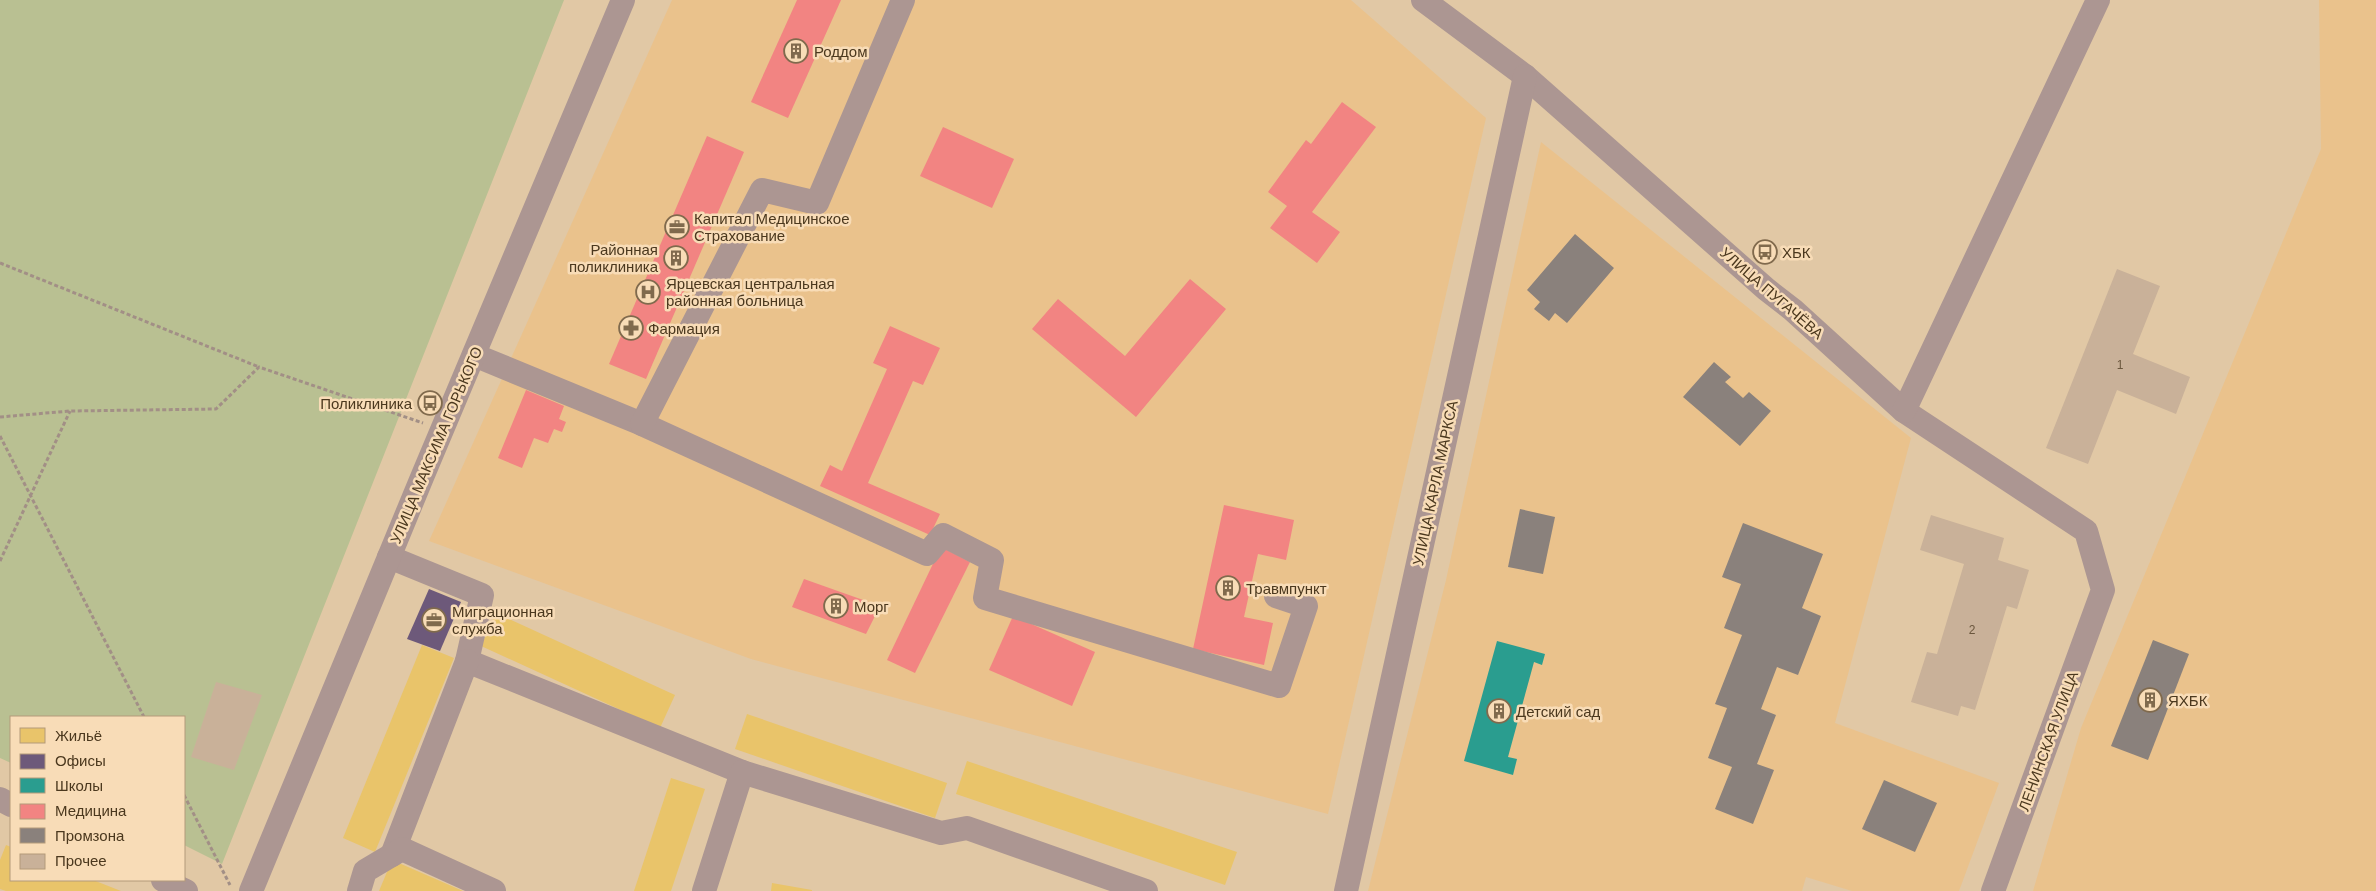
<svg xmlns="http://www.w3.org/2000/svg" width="2376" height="891" font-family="Arial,sans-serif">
<rect width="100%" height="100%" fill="#e1c8a5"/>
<g fill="#eac28c">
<polygon points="672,0 1351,0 1486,118 1328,814 751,659 429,541"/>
<polygon points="2319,0 2376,0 2376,891 2033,891 2081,728 2321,149"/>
<polygon points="1541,142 1911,438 1835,723 1999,783 1959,891 1852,891 1806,877 1802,891 1368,891 1446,580"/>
</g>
<polygon fill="#b9c092" points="0,0 564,0 222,864 184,845 184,717 11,717 11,763 0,758"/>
<g fill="#e9c46a">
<polygon points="496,613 675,695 660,728 481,646"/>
<polygon points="422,645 454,658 375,852 343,838"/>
<polygon points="747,714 947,783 935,818 735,749"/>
<polygon points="967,761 1237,852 1225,885 956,794"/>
<polygon points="671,778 705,789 671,891 634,891"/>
<polygon points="6,845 11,847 11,880 93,880 121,891 6,891 0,889 0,860"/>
<polygon points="392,860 463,891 379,891"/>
<polygon points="772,883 812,890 812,891 771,891"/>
</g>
<polygon fill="#6d597a" points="429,589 461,602 440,651 407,639"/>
<polygon fill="#2a9d8f" points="1497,641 1545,654 1542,665 1534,662 1508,757 1517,759 1513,775 1464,761"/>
<g fill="#f28482">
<polygon points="797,0 841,0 788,118 751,102"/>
<polygon points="1342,102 1376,127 1312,212 1340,232 1317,263 1270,228 1287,206 1268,192 1306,140 1311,144"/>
<polygon points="943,127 1014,159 992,208 920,176"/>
<polygon points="707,136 744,152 646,379 609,364"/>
<polygon points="1190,279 1226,309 1136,417 1032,329 1058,299 1125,356"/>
<polygon points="890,326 940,348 923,385 913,381 868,483 940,514 930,535 820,486 830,465 842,471 887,369 873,363"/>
<polygon points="526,390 564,406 559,419 566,422 562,432 554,429 548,443 534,438 522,468 498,458"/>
<polygon points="1224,505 1294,520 1286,560 1258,554 1244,617 1273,623 1264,665 1193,649"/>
<polygon points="941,547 970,562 915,673 887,660"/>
<polygon points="804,579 880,606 866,634 792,607"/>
<polygon points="1013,616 1095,652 1072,706 989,670"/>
</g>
<g fill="#8a817c">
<polygon points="1575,234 1614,268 1567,323 1555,313 1549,321 1534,309 1540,302 1527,290"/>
<polygon points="1714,362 1731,377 1725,382 1743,398 1749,392 1771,411 1740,446 1683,397"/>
<polygon points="1520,509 1555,517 1543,574 1508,567"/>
<polygon points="1743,523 1823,554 1802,608 1821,616 1798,675 1777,667 1761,709 1776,715 1757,764 1774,770 1753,824 1715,809 1732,767 1708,758 1727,708 1715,704 1742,635 1724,628 1741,584 1722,577"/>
<polygon points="2153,640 2189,654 2148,760 2111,746"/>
<polygon points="1884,780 1937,803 1915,852 1862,829"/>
</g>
<g fill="#c9b199">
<polygon points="2117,269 2160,286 2133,354 2190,377 2176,414 2117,390 2088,464 2046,448"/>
<polygon points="1931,515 2004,538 1998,560 2029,570 2017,609 2007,606 1975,710 1961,706 1958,716 1911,702 1927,652 1937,654 1964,564 1920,550"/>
<polygon points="216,682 262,695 234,770 191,757"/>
</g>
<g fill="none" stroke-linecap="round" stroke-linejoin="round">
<g stroke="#a28f86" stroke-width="3" stroke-dasharray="4 2.5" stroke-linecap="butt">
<polyline points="0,263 259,367"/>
<polyline points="0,417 70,411 216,409 259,367 423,423"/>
<polyline points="0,436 144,717"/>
<polyline points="0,561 70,411"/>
<polyline points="184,795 230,885"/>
</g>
<g stroke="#ac9692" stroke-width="24">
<polyline points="1423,0 1525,76 1766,289 1793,310 1904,411 2086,531 2103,590 1993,891"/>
<polyline points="474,355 642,424 927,554 943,535 992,560 985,598 1279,686 1306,606 1276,596"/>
<polyline points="1904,411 2098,0"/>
<polyline points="642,424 762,190 817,203 903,0"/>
<polyline points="389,557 482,595 467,661 742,772"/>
<polyline points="0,799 11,805"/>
<polyline points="392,855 467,661"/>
<polyline points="163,880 186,891"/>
<polyline points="251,891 423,475 623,0"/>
<polyline points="359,891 365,871 402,849 494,891"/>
<polyline points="704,891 742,772 941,833 967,828 1146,891"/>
<polyline points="1346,891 1525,76"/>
</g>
</g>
<defs>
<g id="building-ring" transform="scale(1.25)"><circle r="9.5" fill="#f8dcb7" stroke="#806a4d" stroke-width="1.5"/><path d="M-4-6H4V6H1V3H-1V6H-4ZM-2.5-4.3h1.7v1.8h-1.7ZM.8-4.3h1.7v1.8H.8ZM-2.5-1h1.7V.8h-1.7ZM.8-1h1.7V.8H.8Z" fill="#806a4d"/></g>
<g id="office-ring" transform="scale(1.25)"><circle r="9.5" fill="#f8dcb7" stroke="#806a4d" stroke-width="1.5"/><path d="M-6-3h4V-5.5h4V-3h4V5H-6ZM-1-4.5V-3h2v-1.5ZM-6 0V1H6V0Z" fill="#806a4d"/></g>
<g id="bus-ring" transform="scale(1.25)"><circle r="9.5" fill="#f8dcb7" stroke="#806a4d" stroke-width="1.5"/><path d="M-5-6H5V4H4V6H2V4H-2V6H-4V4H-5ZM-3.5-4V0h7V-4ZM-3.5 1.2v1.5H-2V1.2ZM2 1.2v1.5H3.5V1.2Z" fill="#806a4d"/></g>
<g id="hospital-ring" transform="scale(1.25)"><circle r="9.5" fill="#f8dcb7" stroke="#806a4d" stroke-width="1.5"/><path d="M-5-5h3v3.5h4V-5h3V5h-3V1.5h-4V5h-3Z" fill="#806a4d"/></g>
<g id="pharmacy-ring" transform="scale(1.25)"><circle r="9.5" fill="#f8dcb7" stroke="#806a4d" stroke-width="1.5"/><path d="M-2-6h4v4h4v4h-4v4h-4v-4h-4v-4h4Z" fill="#806a4d"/></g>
</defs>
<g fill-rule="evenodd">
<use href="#building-ring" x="796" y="51"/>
<use href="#office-ring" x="677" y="227"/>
<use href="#bus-ring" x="1765" y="252"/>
<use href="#building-ring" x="676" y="258"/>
<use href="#hospital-ring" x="648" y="292"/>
<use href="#pharmacy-ring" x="631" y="328"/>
<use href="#bus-ring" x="430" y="403"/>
<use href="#building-ring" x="1228" y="588"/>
<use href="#building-ring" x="836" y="606"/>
<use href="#office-ring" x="434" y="620"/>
<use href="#building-ring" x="2150" y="700"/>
<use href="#building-ring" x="1499" y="711"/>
</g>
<g text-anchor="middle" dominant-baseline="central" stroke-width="5" stroke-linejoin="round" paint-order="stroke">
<g font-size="12" fill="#6a563d">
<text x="2120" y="365">1</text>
<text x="1972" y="630">2</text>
</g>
<g font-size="15" fill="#4b381e" stroke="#f8dcb7" text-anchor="start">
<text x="814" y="51">Роддом</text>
<text x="694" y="218">Капитал Медицинское<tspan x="694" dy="17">Страхование</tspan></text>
<text x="658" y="249" text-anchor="end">Районная<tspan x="658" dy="17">поликлиника</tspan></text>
<text x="1782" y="252">ХБК</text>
<text x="666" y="283">Ярцевская центральная<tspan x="666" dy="17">районная больница</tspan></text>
<text x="648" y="328">Фармация</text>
<text x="412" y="403" text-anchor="end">Поликлиника</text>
<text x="1246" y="588">Травмпункт</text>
<text x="854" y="606">Морг</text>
<text x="452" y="611">Миграционная<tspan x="452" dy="17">служба</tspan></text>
<text x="2168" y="700">ЯХБК</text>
<text x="1516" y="711">Детский сад</text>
</g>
<g font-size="15" fill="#4b381e" stroke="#f8dcb7">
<text transform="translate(1772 293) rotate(41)">УЛИЦА ПУГАЧЁВА</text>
<text transform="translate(436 445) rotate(-67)">УЛИЦА МАКСИМА ГОРЬКОГО</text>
<text transform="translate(1435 483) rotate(-78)">УЛИЦА КАРЛА МАРКСА</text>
<text transform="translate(2048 741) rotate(-70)">ЛЕНИНСКАЯ УЛИЦА</text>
</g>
</g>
<rect x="10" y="716" width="175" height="165" fill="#f8dcb7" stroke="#b39a7a"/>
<rect x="20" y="728" width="25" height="15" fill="#e9c46a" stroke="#b39a7a"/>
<text x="55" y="741" font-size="15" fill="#4b381e">Жильё</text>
<rect x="20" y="754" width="25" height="15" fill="#6d597a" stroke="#b39a7a"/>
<text x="55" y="766" font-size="15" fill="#4b381e">Офисы</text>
<rect x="20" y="778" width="25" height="15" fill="#2a9d8f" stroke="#b39a7a"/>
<text x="55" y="791" font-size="15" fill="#4b381e">Школы</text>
<rect x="20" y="804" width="25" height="15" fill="#f28482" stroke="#b39a7a"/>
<text x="55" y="816" font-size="15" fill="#4b381e">Медицина</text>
<rect x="20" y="828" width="25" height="15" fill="#8a817c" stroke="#b39a7a"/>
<text x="55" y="841" font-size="15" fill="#4b381e">Промзона</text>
<rect x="20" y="854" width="25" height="15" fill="#c9b199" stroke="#b39a7a"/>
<text x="55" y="866" font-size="15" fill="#4b381e">Прочее</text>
</svg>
